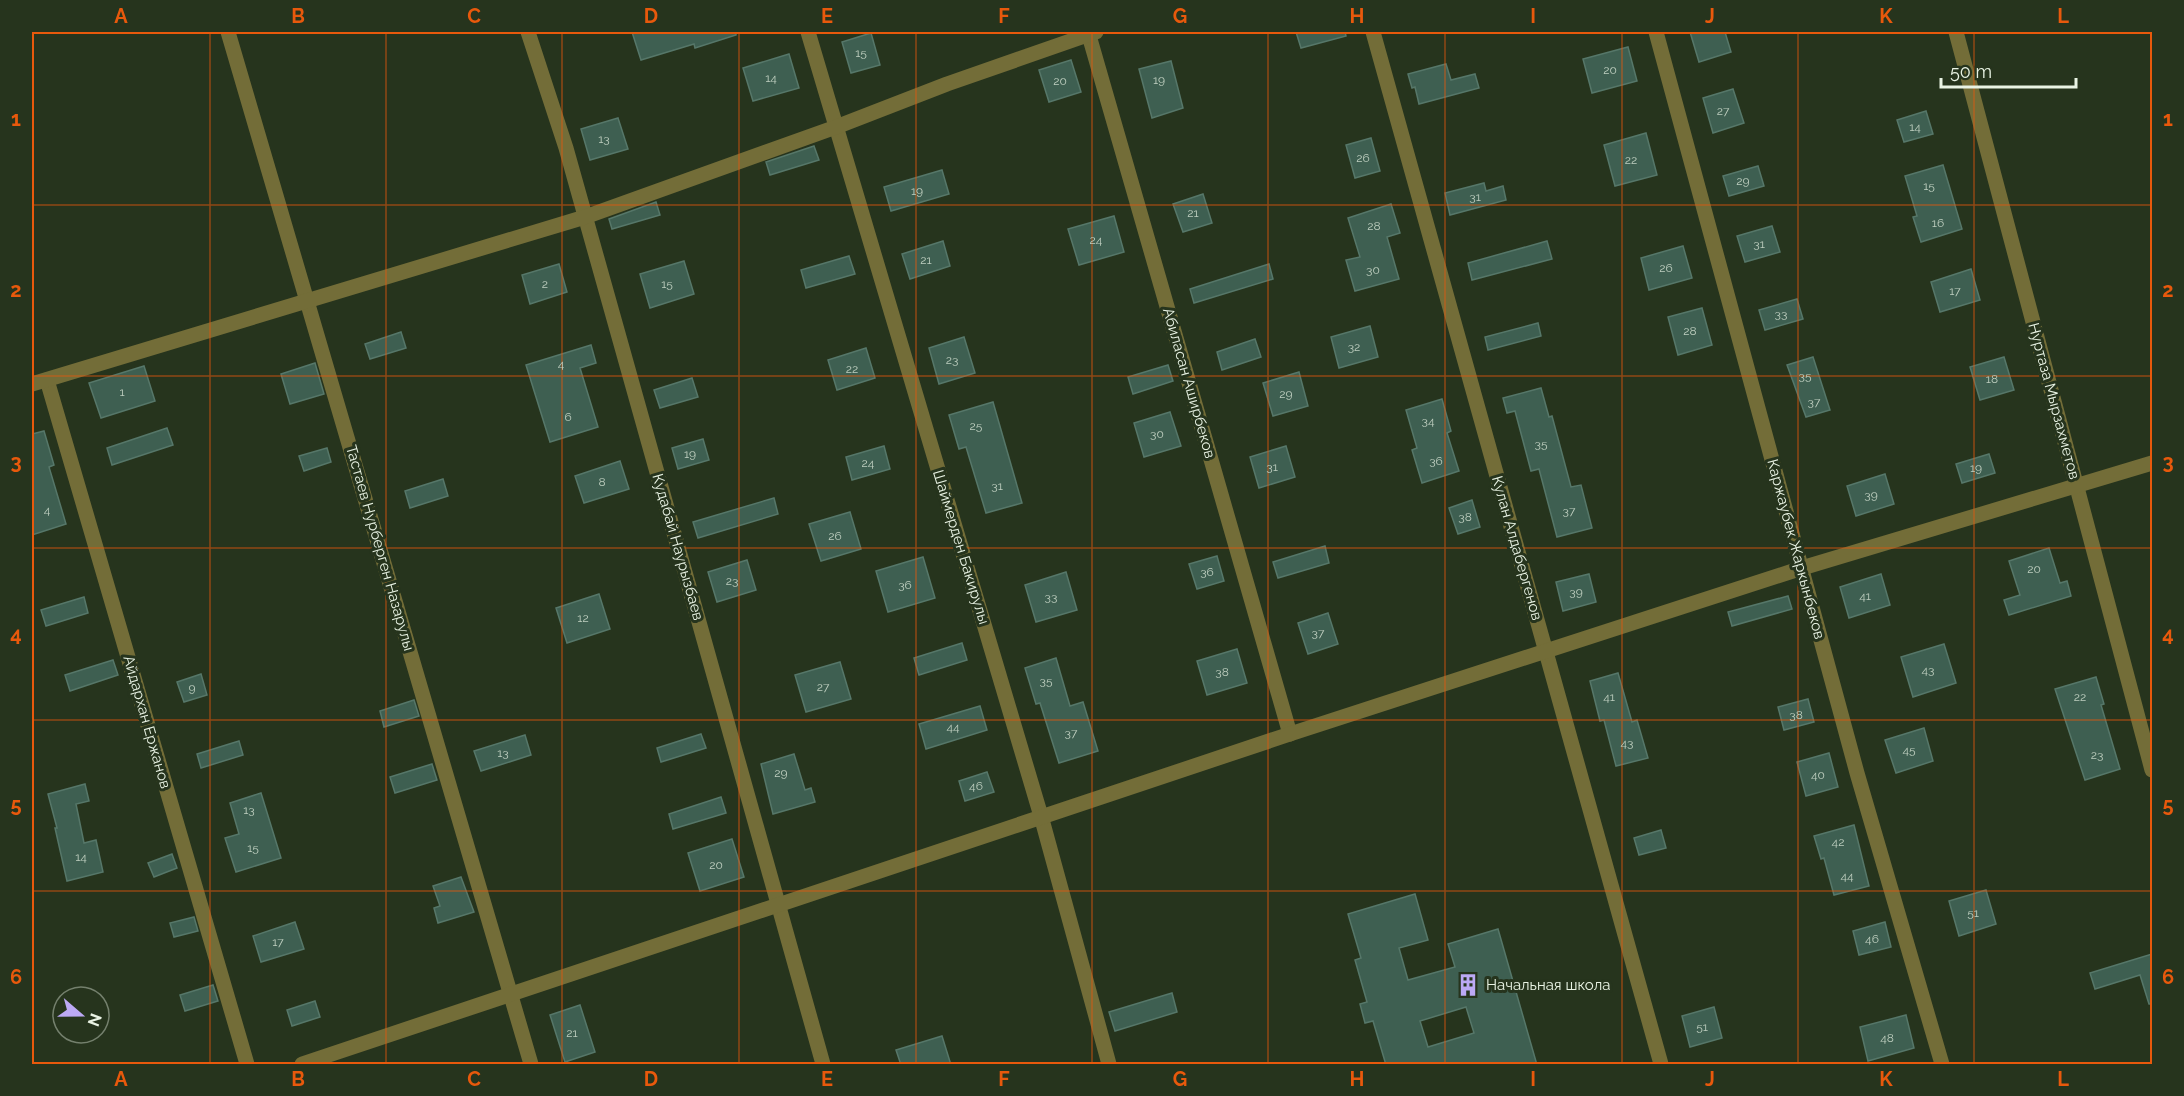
<svg xmlns="http://www.w3.org/2000/svg" width="2184" height="1096" font-family="Raleway,sans-serif">
<rect width="100%" height="100%" fill="#26341d"/>
<g fill="#3e5f51" stroke="#567769" stroke-width="1.5" fill-rule="evenodd">
<polygon points="632,32 736,32 736,35 695,48 694,44 641,60"/>
<polygon points="1296,32 1345,32 1346,36 1301,48"/>
<polygon points="1690,32 1725,32 1731,52 1699,62"/>
<polygon points="871,33 880,65 851,73 842,42"/>
<polygon points="1628,47 1637,81 1592,93 1583,59"/>
<polygon points="789,54 799,88 753,101 743,68"/>
<polygon points="1071,60 1081,92 1049,102 1039,70"/>
<polygon points="1171,61 1183,108 1152,118 1139,69"/>
<polygon points="1446,64 1451,80 1475,74 1479,88 1419,104 1415,87 1412,88 1408,74"/>
<polygon points="1733,89 1744,123 1713,133 1703,98"/>
<polygon points="1926,111 1933,134 1904,142 1897,120"/>
<polygon points="618,118 628,149 590,160 581,129"/>
<polygon points="1646,133 1657,175 1615,186 1604,145"/>
<polygon points="1371,138 1380,171 1355,178 1346,145"/>
<polygon points="814,146 819,160 770,175 766,162"/>
<polygon points="1943,165 1962,229 1921,242 1913,217 1917,216 1905,176"/>
<polygon points="1758,166 1764,186 1729,196 1723,176"/>
<polygon points="942,170 949,194 891,211 884,187"/>
<polygon points="1484,183 1486,191 1503,186 1506,200 1450,215 1445,193"/>
<polygon points="1203,194 1212,223 1183,232 1173,204"/>
<polygon points="656,202 660,215 612,229 609,219"/>
<polygon points="1391,204 1400,233 1387,237 1399,279 1355,291 1346,260 1360,257 1348,218"/>
<polygon points="1114,216 1124,252 1079,265 1068,229"/>
<polygon points="1772,226 1780,252 1745,262 1737,236"/>
<polygon points="943,241 950,266 910,279 902,254"/>
<polygon points="1547,241 1552,259 1472,280 1468,263"/>
<polygon points="1683,246 1692,278 1649,290 1641,258"/>
<polygon points="849,256 855,274 806,288 801,270"/>
<polygon points="684,261 694,294 650,308 640,274"/>
<polygon points="559,264 567,292 530,304 522,275"/>
<polygon points="1269,264 1273,279 1194,303 1190,289"/>
<polygon points="1971,269 1980,300 1940,312 1931,282"/>
<polygon points="1797,299 1803,319 1765,330 1759,310"/>
<polygon points="1702,308 1712,345 1678,355 1668,317"/>
<polygon points="1538,323 1541,336 1488,350 1485,337"/>
<polygon points="1370,326 1378,357 1339,368 1331,337"/>
<polygon points="401,332 406,348 370,359 365,344"/>
<polygon points="964,337 975,373 939,384 929,348"/>
<polygon points="1255,339 1261,357 1222,370 1217,352"/>
<polygon points="591,345 596,363 580,368 598,427 550,442 526,365"/>
<polygon points="866,348 875,378 837,390 828,360"/>
<polygon points="1813,357 1830,410 1806,417 1787,365"/>
<polygon points="2004,357 2014,390 1980,400 1970,367"/>
<polygon points="315,363 324,394 290,404 281,374"/>
<polygon points="1168,365 1173,381 1133,394 1128,377"/>
<polygon points="144,366 155,401 101,418 89,383"/>
<polygon points="1299,372 1308,406 1273,416 1263,383"/>
<polygon points="692,378 698,397 660,408 654,390"/>
<polygon points="1541,388 1549,417 1552,416 1571,487 1581,485 1592,528 1557,537 1539,469 1531,471 1515,411 1507,413 1503,398"/>
<polygon points="1442,399 1451,431 1447,433 1459,471 1422,483 1412,450 1417,448 1406,410"/>
<polygon points="993,402 1022,503 986,513 966,447 959,449 949,415"/>
<polygon points="1170,412 1181,446 1144,457 1134,423"/>
<polygon points="167,428 173,445 112,465 107,448"/>
<polygon points="44,431 54,465 49,467 66,524 32,535 32,434"/>
<polygon points="703,439 709,460 678,469 672,448"/>
<polygon points="884,446 890,469 852,480 846,457"/>
<polygon points="1286,446 1295,477 1259,488 1250,457"/>
<polygon points="327,448 331,462 304,471 299,456"/>
<polygon points="1989,454 1995,473 1962,483 1956,464"/>
<polygon points="620,461 629,489 584,503 575,476"/>
<polygon points="1885,474 1894,504 1856,516 1847,486"/>
<polygon points="443,479 448,496 410,508 405,491"/>
<polygon points="774,498 778,514 698,538 693,522"/>
<polygon points="1472,500 1480,527 1458,534 1449,508"/>
<polygon points="850,512 861,549 821,561 809,524"/>
<polygon points="1325,546 1329,563 1278,578 1273,562"/>
<polygon points="2049,548 2060,583 2067,581 2071,596 2009,615 2004,600 2020,595 2009,561"/>
<polygon points="1217,556 1224,581 1197,589 1189,564"/>
<polygon points="923,557 935,598 888,612 876,571"/>
<polygon points="747,560 756,590 717,602 708,572"/>
<polygon points="1066,572 1077,610 1036,622 1025,585"/>
<polygon points="1589,574 1596,602 1563,611 1556,582"/>
<polygon points="1881,574 1890,605 1849,618 1840,587"/>
<polygon points="599,594 610,629 567,643 556,608"/>
<polygon points="1788,596 1792,609 1732,626 1728,612"/>
<polygon points="84,597 88,613 46,626 41,610"/>
<polygon points="1328,613 1338,644 1308,654 1298,623"/>
<polygon points="962,643 967,660 919,675 914,658"/>
<polygon points="1944,644 1956,683 1913,697 1901,657"/>
<polygon points="1237,649 1247,683 1207,695 1197,661"/>
<polygon points="1056,658 1070,706 1083,702 1098,751 1059,763 1040,703 1036,704 1025,668"/>
<polygon points="113,660 118,675 70,691 65,675"/>
<polygon points="840,662 851,699 806,712 795,675"/>
<polygon points="1618,673 1632,722 1637,720 1648,758 1616,766 1604,720 1600,721 1590,681"/>
<polygon points="201,674 207,695 184,702 177,682"/>
<polygon points="2096,677 2104,704 2101,705 2120,769 2085,780 2055,689"/>
<polygon points="1808,699 1814,722 1784,730 1778,707"/>
<polygon points="414,700 419,716 384,727 380,711"/>
<polygon points="980,706 987,730 926,749 919,724"/>
<polygon points="1924,728 1933,761 1896,773 1885,740"/>
<polygon points="701,734 706,748 661,762 657,748"/>
<polygon points="525,735 531,755 481,771 474,751"/>
<polygon points="239,741 243,755 201,768 197,754"/>
<polygon points="1829,753 1838,787 1806,796 1797,762"/>
<polygon points="794,754 805,790 811,788 815,802 773,814 761,764"/>
<polygon points="432,764 437,780 395,793 390,777"/>
<polygon points="987,772 994,792 965,801 959,781"/>
<polygon points="85,784 89,801 76,804 84,843 96,840 103,872 67,881 55,828 57,828 48,794"/>
<polygon points="261,793 281,858 236,872 225,838 239,834 230,803"/>
<polygon points="721,797 726,813 673,829 669,814"/>
<polygon points="1854,825 1869,886 1834,895 1824,858 1821,859 1814,836"/>
<polygon points="1661,830 1666,848 1639,855 1634,838"/>
<polygon points="732,839 744,877 700,891 688,853"/>
<polygon points="172,854 177,868 154,877 148,863"/>
<polygon points="461,877 474,912 438,923 434,908 440,906 433,886"/>
<polygon points="1986,890 1996,924 1959,936 1949,901"/>
<path d="M 1415,894 L 1428,940 L 1399,948 L 1408,980 L 1455,967 L 1448,944 L 1498,929 L 1537,1065 L 1386,1065 L 1373,1021 L 1365,1023 L 1360,1004 L 1367,1002 L 1355,960 L 1361,958 L 1348,914 ZM 1466,1007 L 1474,1033 L 1428,1047 L 1420,1021 Z"/>
<polygon points="194,917 198,931 174,937 170,923"/>
<polygon points="295,922 304,949 261,962 253,936"/>
<polygon points="1885,922 1891,947 1859,955 1853,931"/>
<polygon points="2152,954 2152,1004 2149,1004 2140,975 2095,989 2090,973"/>
<polygon points="213,985 218,1001 185,1011 180,995"/>
<polygon points="1172,993 1177,1012 1115,1031 1109,1012"/>
<polygon points="315,1001 320,1017 292,1026 287,1010"/>
<polygon points="580,1005 595,1052 565,1062 550,1015"/>
<polygon points="1714,1007 1722,1038 1690,1047 1682,1016"/>
<polygon points="1906,1015 1914,1048 1868,1061 1860,1027"/>
<polygon points="942,1036 951,1065 901,1065 896,1050"/>
</g>
<g fill="none" stroke-linecap="round" stroke-linejoin="round">
<g stroke="#736d38" stroke-width="15">
<polyline points="228,32 531,1064"/>
<polyline points="528,32 566,148 823,1064"/>
<polyline points="808,32 1041,816 1109,1064"/>
<polyline points="1088,32 1290,734"/>
<polyline points="1373,32 1661,1064"/>
<polyline points="1656,32 1857,773 1942,1064"/>
<polyline points="1956,32 2152,770"/>
<polyline points="47,380 247,1064"/>
<polyline points="32,384 585,217 836,127 947,84 1096,32"/>
<polyline points="302,1064 1290,734 1802,568 2152,463"/>
</g>
</g>
<path fill="none" stroke="#e8590c" stroke-width="1.5" stroke-opacity="0.55" d="M 210,32 L 210,1064M 386,32 L 386,1064M 562,32 L 562,1064M 739,32 L 739,1064M 916,32 L 916,1064M 1092,32 L 1092,1064M 1268,32 L 1268,1064M 1445,32 L 1445,1064M 1622,32 L 1622,1064M 1798,32 L 1798,1064M 1974,32 L 1974,1064M 32,205 L 2152,205M 32,376 L 2152,376M 32,548 L 2152,548M 32,720 L 2152,720M 32,891 L 2152,891"/>
<defs>
<g id="building-bare" transform="scale(1.8)"><path d="M-4-6H4V6H1V3H-1V6H-4ZM-2.5-4.3h1.7v1.8h-1.7ZM.8-4.3h1.7v1.8H.8ZM-2.5-1h1.7V.8h-1.7ZM.8-1h1.7V.8H.8Z" fill="#bca9f5" stroke="#26341d" stroke-width="2.5" paint-order="stroke"/></g>
</defs>
<g fill-rule="evenodd">
<use href="#building-bare" x="1468" y="985"/>
</g>
<g text-anchor="middle" dominant-baseline="central" stroke-width="6" stroke-linejoin="round" paint-order="stroke">
<g font-size="12" fill="#becebf">
<text x="861" y="53">15</text>
<text x="1610" y="70">20</text>
<text x="771" y="78">14</text>
<text x="1159" y="80">19</text>
<text x="1060" y="81">20</text>
<text x="1723" y="111">27</text>
<text x="1915" y="127">14</text>
<text x="604" y="139">13</text>
<text x="1363" y="158">26</text>
<text x="1631" y="160">22</text>
<text x="1743" y="181">29</text>
<text x="1929" y="186">15</text>
<text x="917" y="191">19</text>
<text x="1475" y="197">31</text>
<text x="1193" y="213">21</text>
<text x="1938" y="223">16</text>
<text x="1374" y="226">28</text>
<text x="1096" y="240">24</text>
<text x="1759" y="244">31</text>
<text x="926" y="260">21</text>
<text x="1666" y="268">26</text>
<text x="1373" y="270">30</text>
<text x="545" y="284">2</text>
<text x="667" y="284">15</text>
<text x="1955" y="291">17</text>
<text x="1781" y="314">33</text>
<text x="1690" y="331">28</text>
<text x="1354" y="347">32</text>
<text x="952" y="360">23</text>
<text x="561" y="364">4</text>
<text x="852" y="369">22</text>
<text x="1805" y="376">35</text>
<text x="1992" y="379">18</text>
<text x="122" y="392">1</text>
<text x="1286" y="394">29</text>
<text x="1814" y="402">37</text>
<text x="568" y="417">6</text>
<text x="1428" y="421">34</text>
<text x="976" y="426">25</text>
<text x="1157" y="434">30</text>
<text x="1541" y="444">35</text>
<text x="690" y="454">19</text>
<text x="1436" y="461">36</text>
<text x="868" y="463">24</text>
<text x="1272" y="467">31</text>
<text x="1976" y="468">19</text>
<text x="602" y="482">8</text>
<text x="997" y="486">31</text>
<text x="1871" y="495">39</text>
<text x="47" y="510">4</text>
<text x="1569" y="511">37</text>
<text x="1465" y="517">38</text>
<text x="835" y="536">26</text>
<text x="2034" y="569">20</text>
<text x="1207" y="572">36</text>
<text x="732" y="581">23</text>
<text x="905" y="585">36</text>
<text x="1576" y="592">39</text>
<text x="1865" y="596">41</text>
<text x="1051" y="597">33</text>
<text x="583" y="618">12</text>
<text x="1318" y="633">37</text>
<text x="1928" y="670">43</text>
<text x="1222" y="672">38</text>
<text x="1046" y="681">35</text>
<text x="823" y="687">27</text>
<text x="192" y="688">9</text>
<text x="1609" y="697">41</text>
<text x="2080" y="697">22</text>
<text x="1796" y="715">38</text>
<text x="953" y="727">44</text>
<text x="1071" y="733">37</text>
<text x="1627" y="743">43</text>
<text x="1909" y="750">45</text>
<text x="503" y="753">13</text>
<text x="2097" y="755">23</text>
<text x="781" y="773">29</text>
<text x="1818" y="775">40</text>
<text x="976" y="786">46</text>
<text x="249" y="810">13</text>
<text x="1838" y="842">42</text>
<text x="253" y="848">15</text>
<text x="81" y="857">14</text>
<text x="716" y="865">20</text>
<text x="1847" y="876">44</text>
<text x="1973" y="913">51</text>
<text x="1872" y="939">46</text>
<text x="278" y="942">17</text>
<text x="1702" y="1027">51</text>
<text x="572" y="1033">21</text>
<text x="1887" y="1038">48</text>
</g>
<g font-size="15" fill="#e9f3e4" stroke="#26341d">
<text transform="translate(1189 383) rotate(74)">Абиласан Аширбеков</text>
<text transform="translate(2054 401) rotate(75)">Нуртаза Мырзахметов</text>
<text transform="translate(678 547) rotate(74)">Кудабай Наурызбаев</text>
<text transform="translate(961 547) rotate(73)">Шаймерден Бакирулы</text>
<text transform="translate(380 548) rotate(74)">Тастаев Нурберген Назарулы</text>
<text transform="translate(1517 548) rotate(74)">Кулан Алдабергенов</text>
<text transform="translate(1796 549) rotate(75)">Каржаубек Жаркынбеков</text>
<text transform="translate(147 722) rotate(74)">Айдархан Ержанов</text>
</g>
<g font-size="15" fill="#e9f3e4" stroke="#26341d" text-anchor="start">
<text x="1486" y="985">Начальная школа</text>
</g>
</g>
<rect width="2184" height="1096" fill="none" stroke="#26341d" stroke-width="66"/>
<g transform="translate(81 1015) rotate(110)"><circle r="28" fill="#26341d" stroke="#74806d" stroke-width="1.5"/>
<path d="M0-4.5L10 22L0 15L-10 22Z" fill="#bca9f5"/>
<text y="-9" font-size="16" font-weight="bold" text-anchor="middle" fill="#e9f3e4">N</text>
</g>
<path d="M1941 78v9h135v-9" fill="none" stroke="#e9f3e4" stroke-width="3"/>
<text x="1950" y="78" font-size="18" fill="#e9f3e4" stroke="#26341d" stroke-width="4.5" paint-order="stroke">50 m</text>
<rect x="33" y="33" width="2118" height="1030" fill="none" stroke="#e8590c" stroke-width="2"/>
<g font-size="20" text-anchor="middle" font-weight="bold" fill="#e8590c">
<text x="121" y="23">A</text>
<text x="298" y="23">B</text>
<text x="474" y="23">C</text>
<text x="651" y="23">D</text>
<text x="827" y="23">E</text>
<text x="1004" y="23">F</text>
<text x="1180" y="23">G</text>
<text x="1357" y="23">H</text>
<text x="1533" y="23">I</text>
<text x="1710" y="23">J</text>
<text x="1886" y="23">K</text>
<text x="2063" y="23">L</text>
<text x="16" y="126">1</text>
<text x="2168" y="126">1</text>
<text x="16" y="297">2</text>
<text x="2168" y="297">2</text>
<text x="16" y="469">3</text>
<text x="2168" y="469">3</text>
<text x="16" y="641">4</text>
<text x="2168" y="641">4</text>
<text x="16" y="812">5</text>
<text x="2168" y="812">5</text>
<text x="16" y="984">6</text>
<text x="2168" y="984">6</text>
<text x="121" y="1086">A</text>
<text x="298" y="1086">B</text>
<text x="474" y="1086">C</text>
<text x="651" y="1086">D</text>
<text x="827" y="1086">E</text>
<text x="1004" y="1086">F</text>
<text x="1180" y="1086">G</text>
<text x="1357" y="1086">H</text>
<text x="1533" y="1086">I</text>
<text x="1710" y="1086">J</text>
<text x="1886" y="1086">K</text>
<text x="2063" y="1086">L</text>
</g>
</svg>
